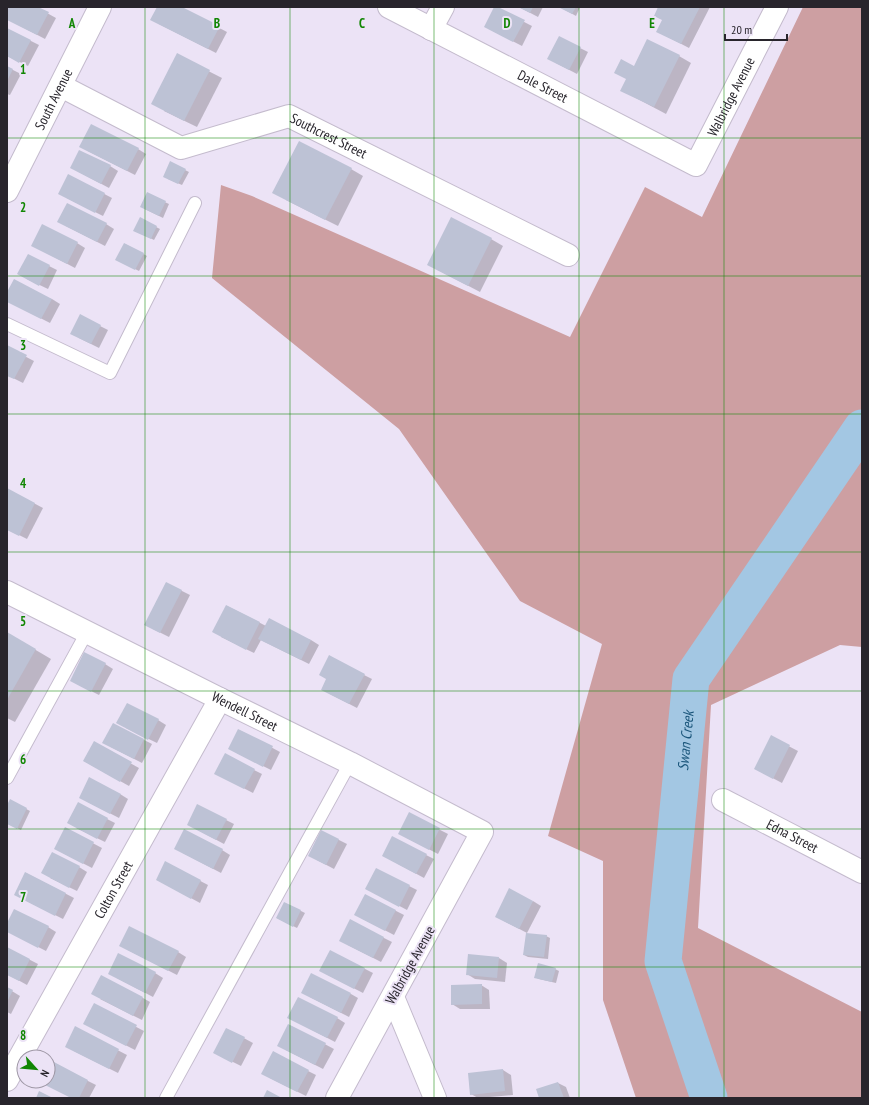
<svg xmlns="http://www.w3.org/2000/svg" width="869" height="1105" font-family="'PT Sans Narrow',sans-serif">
<rect width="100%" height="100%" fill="#ece3f6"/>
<polygon fill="#cd9fa2" points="803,7 862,7 862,647 840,645 711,705 698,928 862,1012 862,1098 636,1098 603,1000 603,861 548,836 602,644 520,601 399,429 212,278 221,185 252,196 570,337 645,187 702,217"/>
<g fill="#0003">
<polygon points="7,7 36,7 56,18 45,39 7,19"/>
<polygon points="158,7 180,7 227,32 216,53 159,24"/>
<polygon points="495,7 532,26 522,46 493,31"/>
<polygon points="519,7 543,7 538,17"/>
<polygon points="560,7 580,7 576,16"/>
<polygon points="659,7 710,7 689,48 666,36 663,20"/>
<polygon points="7,29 39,45 28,66 7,56"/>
<polygon points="580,48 588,52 577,74 556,63"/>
<polygon points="177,55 222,78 197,127 164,111"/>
<polygon points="679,56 691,63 666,114 634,97 634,67"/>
<polygon points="7,67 21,74 10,95 7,94"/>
<polygon points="138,149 146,154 135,175 88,151"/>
<polygon points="110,166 118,171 109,188 79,172"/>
<polygon points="351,169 363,176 338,226 286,200"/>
<polygon points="185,170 189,172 182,185 168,179"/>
<polygon points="68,175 112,198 103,216 67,198"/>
<polygon points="147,194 169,204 163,218 145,209"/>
<polygon points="106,224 114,229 105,246 66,226"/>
<polygon points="156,227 160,229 154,240 138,232"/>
<polygon points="491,239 503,246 480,292 440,271"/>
<polygon points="77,243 85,248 75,268 39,249"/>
<polygon points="125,244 147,256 139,271 117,260"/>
<polygon points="49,266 57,270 48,289 27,279"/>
<polygon points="7,294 52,299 60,304 50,323 7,301"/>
<polygon points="100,326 108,330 99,348 79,338"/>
<polygon points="7,347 34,361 23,383 7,375"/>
<polygon points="7,489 43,508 27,539 7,529"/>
<polygon points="166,583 190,595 169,637 153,629"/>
<polygon points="227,606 266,626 311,640 319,645 309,664 261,640 254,653 221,637"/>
<polygon points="7,633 51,659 15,722 7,718"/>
<polygon points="105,664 113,669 99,695 79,685"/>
<polygon points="364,675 372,679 357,708 330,694"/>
<polygon points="158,720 166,725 157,743 126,728"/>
<polygon points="113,724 152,744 142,763 111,747"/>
<polygon points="239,730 280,752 271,770 237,753"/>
<polygon points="771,737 798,751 782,783 763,773"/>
<polygon points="94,743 139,768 129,786 84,761"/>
<polygon points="254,770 262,774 253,793 224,778"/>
<polygon points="120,794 128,799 119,818 88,802"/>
<polygon points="11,801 30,811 21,830 7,823 7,808"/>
<polygon points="409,814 448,834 438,854 407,838"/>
<polygon points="107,819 115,823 105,842 76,828"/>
<polygon points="226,820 234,824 224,844 196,829"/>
<polygon points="66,829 102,848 92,868 63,853"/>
<polygon points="321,831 347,844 334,869 317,860"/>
<polygon points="222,850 230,855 221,873 183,853"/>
<polygon points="426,855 434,859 424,878 391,860"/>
<polygon points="166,863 208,885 200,903 165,884"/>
<polygon points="79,867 87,872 77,891 50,878"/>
<polygon points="26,873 74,898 63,919 23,899"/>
<polygon points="409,886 417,890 407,910 373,892"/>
<polygon points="365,895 404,915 394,935 363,919"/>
<polygon points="533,901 541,906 527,933 504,921"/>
<polygon points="285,903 305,913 297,928 277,918"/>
<polygon points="350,921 392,942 381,962 348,945"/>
<polygon points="7,925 48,927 56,932 46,951 7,931"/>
<polygon points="546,936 550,938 548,959 528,957 524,955"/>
<polygon points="7,948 38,964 27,985 7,974"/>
<polygon points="128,950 178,952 186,957 177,975"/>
<polygon points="330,951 373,973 363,993 328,975"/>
<polygon points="499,958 507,963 505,982 475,979 467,974"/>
<polygon points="555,969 559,971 556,983 539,979 535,977"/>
<polygon points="155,973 163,978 153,997 117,978"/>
<polygon points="481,985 489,990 490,1009 460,1009 452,1004"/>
<polygon points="7,988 20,996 11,1014 7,1012"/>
<polygon points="351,994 358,998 349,1017 310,997"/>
<polygon points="143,998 150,1002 142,1020 100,999"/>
<polygon points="94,1005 144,1031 135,1050 92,1028"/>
<polygon points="337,1018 345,1023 335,1042 297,1022"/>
<polygon points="289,1025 334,1049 323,1069 286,1050"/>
<polygon points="75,1028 127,1055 118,1073 74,1051"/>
<polygon points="227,1029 253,1043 241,1066 223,1057"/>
<polygon points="54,1064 96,1085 89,1098 72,1098 45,1081 48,1081 48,1075"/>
<polygon points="503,1070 511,1075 513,1095 478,1098 471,1094"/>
<polygon points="308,1071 316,1075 306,1096 270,1078"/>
<polygon points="558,1083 566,1087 570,1098 540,1098"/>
</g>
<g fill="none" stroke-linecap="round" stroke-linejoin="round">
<path stroke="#a3c7e3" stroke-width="37" id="s1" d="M 709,1098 L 663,961 L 691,679 L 862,428"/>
</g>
<g fill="#bdc2d5">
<polygon points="7,7 38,7 49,12 37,35 7,20"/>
<polygon points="157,7 182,7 220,26 208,49 150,20"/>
<polygon points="494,7 498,7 525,20 513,42 484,27"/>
<polygon points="518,7 533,7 530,13"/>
<polygon points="558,7 576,7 572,14"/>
<polygon points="658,7 700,7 681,44 656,32 662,20 654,16"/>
<polygon points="7,28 31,40 19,63 7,56"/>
<polygon points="559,36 581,47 569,70 547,59"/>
<polygon points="647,39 680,55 654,107 620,91 626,79 614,73 621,59 634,66"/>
<polygon points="177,53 210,70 184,121 151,104"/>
<polygon points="7,66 13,69 7,81"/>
<polygon points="91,124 139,148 127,171 79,147"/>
<polygon points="299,141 352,168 325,220 272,193"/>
<polygon points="79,150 111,165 101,184 70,168"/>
<polygon points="170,161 186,169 178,184 163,177"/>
<polygon points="68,174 105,193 95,213 58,194"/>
<polygon points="147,192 166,201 159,216 140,207"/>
<polygon points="67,203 107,223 97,242 57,222"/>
<polygon points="140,217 157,226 151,239 133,231"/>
<polygon points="451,217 492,238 468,286 427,265"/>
<polygon points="42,224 78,242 67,264 31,246"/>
<polygon points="124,243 144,253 135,270 115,260"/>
<polygon points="28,254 50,265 39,286 17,274"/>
<polygon points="14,279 52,299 41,319 7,302 7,292"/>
<polygon points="80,314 101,325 91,344 70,334"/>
<polygon points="7,345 27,355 14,379 7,376"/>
<polygon points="7,488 35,503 19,536 7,530"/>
<polygon points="166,582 182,590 160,633 144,625"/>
<polygon points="226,605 260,622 246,650 212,632"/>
<polygon points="269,618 311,640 301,660 258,639"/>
<polygon points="7,632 36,649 7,700"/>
<polygon points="84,652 106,663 91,692 70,681"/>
<polygon points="329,655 365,674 349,704 321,690 326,679 319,675"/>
<polygon points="127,703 159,719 148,740 116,723"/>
<polygon points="113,723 144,739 134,759 102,743"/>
<polygon points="238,729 273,746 263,767 228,749"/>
<polygon points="771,735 790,745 773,779 754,769"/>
<polygon points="94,741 132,762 120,782 83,761"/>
<polygon points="225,753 255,769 244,789 214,774"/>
<polygon points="89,777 121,794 110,814 79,798"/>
<polygon points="10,799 27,808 17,829 7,824 7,805"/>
<polygon points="78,802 108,818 97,839 67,823"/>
<polygon points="197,804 227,819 216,840 187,825"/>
<polygon points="409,812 440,828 429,850 398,834"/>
<polygon points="65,827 94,842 83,864 54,849"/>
<polygon points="184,829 223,849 213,869 174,849"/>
<polygon points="321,830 339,839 326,865 308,856"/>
<polygon points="392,836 427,854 416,874 382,856"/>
<polygon points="52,852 80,866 69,888 41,873"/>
<polygon points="165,861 201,880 191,899 156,880"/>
<polygon points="376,868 410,885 399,907 365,889"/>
<polygon points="25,872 66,893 55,916 14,895"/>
<polygon points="509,888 533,901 519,929 495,917"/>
<polygon points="365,894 396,910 385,931 354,915"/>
<polygon points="284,902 301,910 293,927 276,918"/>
<polygon points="14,909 49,926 38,948 7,932 7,923"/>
<polygon points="350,919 384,937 373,958 339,941"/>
<polygon points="129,926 179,951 168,971 119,946"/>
<polygon points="526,933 547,935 544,957 523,955"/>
<polygon points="7,947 30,959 19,981 7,975"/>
<polygon points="330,950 365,968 354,989 319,971"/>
<polygon points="118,953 156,972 145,993 108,974"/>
<polygon points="468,954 499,957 497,978 466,975"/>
<polygon points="538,963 556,968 552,982 534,978"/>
<polygon points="311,973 351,993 341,1013 301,993"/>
<polygon points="101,975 143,997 133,1016 91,994"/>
<polygon points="482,984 482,1004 451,1005 451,985"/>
<polygon points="7,987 13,990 7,1002"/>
<polygon points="298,997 338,1017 327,1038 287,1018"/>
<polygon points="94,1003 137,1025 126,1046 83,1024"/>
<polygon points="288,1024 326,1043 315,1065 277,1046"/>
<polygon points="75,1026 119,1049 109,1069 65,1047"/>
<polygon points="226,1028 245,1037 232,1063 213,1053"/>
<polygon points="273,1051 309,1070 297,1092 261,1074"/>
<polygon points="54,1062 88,1080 79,1098 71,1098 43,1084 44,1081 48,1081 48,1073"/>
<polygon points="503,1069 505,1091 470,1095 468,1073"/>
<polygon points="558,1082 564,1098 539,1098 536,1089"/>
<polygon points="267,1090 282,1098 263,1098"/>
<polygon points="39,1091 53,1098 36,1098"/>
</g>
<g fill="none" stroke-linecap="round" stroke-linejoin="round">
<g stroke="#c4bbcd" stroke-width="14">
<g id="lane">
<polyline points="7,324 110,373 195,203"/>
<polyline points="7,778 87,632"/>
<polyline points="166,1098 350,763"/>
</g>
</g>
<g stroke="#c4bbcd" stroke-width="24">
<g id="street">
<path id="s2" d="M 389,7 L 696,165 L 777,7"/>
<polyline points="431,29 443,7"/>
<path id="s3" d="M 61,86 L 181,148 L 289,116 L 568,255"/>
<path id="s4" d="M 7,592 L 220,699 L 350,763 L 482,832 L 337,1098"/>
<path id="s5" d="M 723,800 L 862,872"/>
<polyline points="393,997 435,1098"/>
<path id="s6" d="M 7,1080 L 220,699"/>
</g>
</g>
<g stroke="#c4bbcd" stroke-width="24">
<g id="secondary">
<path id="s7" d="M 7,191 L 100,7"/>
</g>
</g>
<use href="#lane" stroke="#fff" stroke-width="12"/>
<use href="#street" stroke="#fff" stroke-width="22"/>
<use href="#secondary" stroke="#fff" stroke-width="22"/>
</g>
<path fill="none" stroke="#118603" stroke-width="1" stroke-opacity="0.55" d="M 145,7 L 145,1098M 290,7 L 290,1098M 434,7 L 434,1098M 579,7 L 579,1098M 724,7 L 724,1098M 7,138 L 862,138M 7,276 L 862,276M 7,414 L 862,414M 7,552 L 862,552M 7,691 L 862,691M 7,829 L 862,829M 7,967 L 862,967"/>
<g text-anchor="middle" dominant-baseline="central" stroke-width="4" stroke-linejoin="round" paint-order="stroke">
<g font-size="14" fill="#28252c" stroke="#ece3f6">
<text stroke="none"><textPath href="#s2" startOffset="173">Dale Street</textPath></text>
<text stroke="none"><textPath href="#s2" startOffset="422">Walbridge Avenue</textPath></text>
<text stroke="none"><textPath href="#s7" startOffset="103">South Avenue</textPath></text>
<text stroke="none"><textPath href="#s3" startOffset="292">Southcrest Street</textPath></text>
<text stroke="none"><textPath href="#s4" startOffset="266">Wendell Street</textPath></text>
<text stroke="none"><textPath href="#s5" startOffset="78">Edna Street</textPath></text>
<text stroke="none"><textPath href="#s6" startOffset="218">Colton Street</textPath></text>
<text transform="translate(410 965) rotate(-61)">Walbridge Avenue</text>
</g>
<g font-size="15" font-style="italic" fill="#1b567b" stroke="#ece3f6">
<text stroke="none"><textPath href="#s1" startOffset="366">Swan Creek</textPath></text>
</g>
</g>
<g font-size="13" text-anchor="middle" font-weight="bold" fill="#118603" stroke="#ece3f6" stroke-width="4" stroke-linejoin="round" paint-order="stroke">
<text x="72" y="28">A</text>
<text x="217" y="28">B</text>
<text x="362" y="28">C</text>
<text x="507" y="28">D</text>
<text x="652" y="28">E</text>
<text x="23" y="74">1</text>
<text x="23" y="212">2</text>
<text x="23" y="350">3</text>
<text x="23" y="488">4</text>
<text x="23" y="626">5</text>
<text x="23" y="764">6</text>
<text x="23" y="902">7</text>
<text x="23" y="1040">8</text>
</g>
<rect width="869" height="1105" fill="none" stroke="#28252c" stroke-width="16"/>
<g transform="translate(36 1069) rotate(117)"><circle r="19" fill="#ece3f6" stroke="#9e97a5"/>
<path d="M0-3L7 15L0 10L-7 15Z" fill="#118603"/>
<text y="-6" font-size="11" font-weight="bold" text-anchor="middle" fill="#28252c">N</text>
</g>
<path d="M725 34v6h62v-6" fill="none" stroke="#28252c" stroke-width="2"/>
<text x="731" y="34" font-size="12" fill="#28252c" stroke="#ece3f6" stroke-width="3" paint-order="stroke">20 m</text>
</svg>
